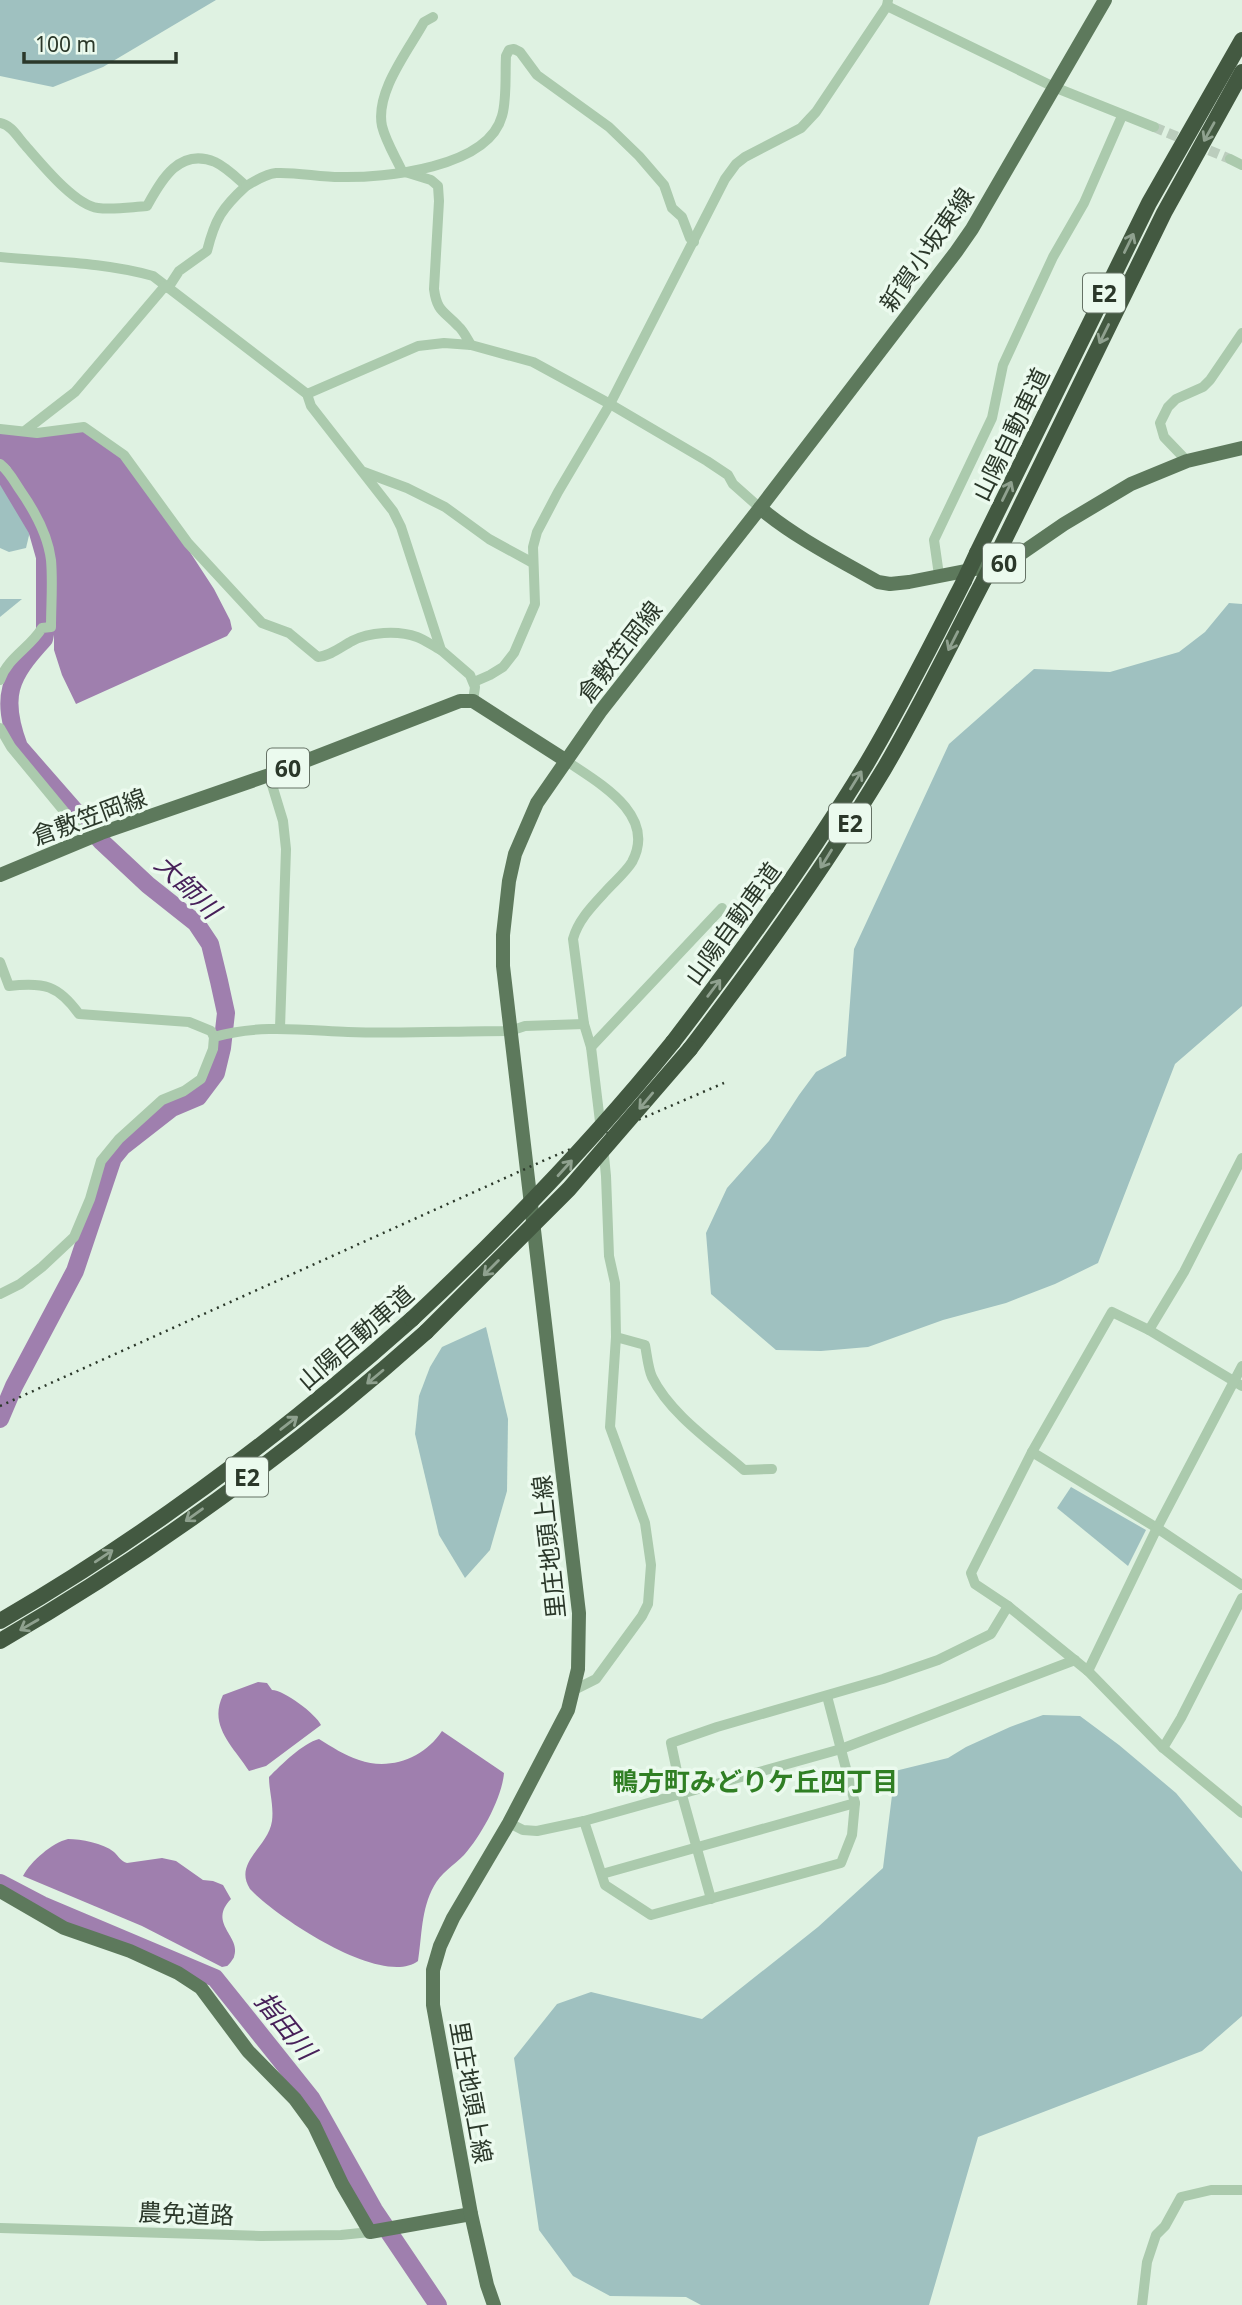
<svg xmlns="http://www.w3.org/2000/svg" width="1242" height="2305" font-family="'Noto Sans','Noto Sans JP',sans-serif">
<rect width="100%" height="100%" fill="#dff2e2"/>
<g fill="#9fc1c0">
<polygon points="0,0 216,0 103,67 53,87 0,76"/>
<polygon points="0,478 31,527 26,548 9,552 0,548"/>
<polygon points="0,599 22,599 0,617"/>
<polygon points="1229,603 1242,604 1242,1006 1175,1064 1098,1263 1055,1284 1006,1303 943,1320 868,1347 821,1351 776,1350 711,1294 706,1233 727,1188 769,1141 799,1095 816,1072 846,1056 854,949 949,744 1034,669 1110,672 1179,652 1205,632"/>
<polygon points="486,1327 508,1419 507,1491 490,1550 465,1578 439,1535 415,1434 419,1396 430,1367 442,1347"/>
<polygon points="1071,1487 1146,1530 1128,1566 1057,1508"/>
<polygon points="1043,1715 1080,1716 1119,1745 1176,1793 1242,1872 1242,2016 1202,2051 978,2137 929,2305 701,2305 686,2297 610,2296 573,2276 539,2230 514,2058 557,2004 591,1992 702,2019 818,1927 883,1868 895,1771 948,1758 966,1747 1010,1727"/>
</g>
<g fill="#9f7fae">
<polygon points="84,430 118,454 184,543 214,589 230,620 232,629 227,636 76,704 62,675 54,650 54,563 10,467 0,459 0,433"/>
<path d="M 258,1682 L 267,1683 L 272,1690 C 284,1690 316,1714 321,1725 L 266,1766 L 249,1771 C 233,1746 208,1726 223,1695 Z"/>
<path d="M 442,1731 L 504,1773 C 502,1798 481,1836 464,1855 C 454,1865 440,1874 434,1886 C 421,1909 422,1936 418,1961 C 382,1988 276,1917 250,1889 C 233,1862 268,1848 272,1821 C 274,1805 269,1791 269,1777 C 281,1765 303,1743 319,1739 C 332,1747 344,1755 359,1760 C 390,1771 424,1758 442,1731 Z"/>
<path d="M 68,1839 C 81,1839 103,1843 114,1852 C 119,1857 121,1861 127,1863 L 162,1858 L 176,1861 L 203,1880 L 213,1881 L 223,1885 L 231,1899 C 207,1924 242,1936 234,1957 C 234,1958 228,1966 227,1966 L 222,1967 L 142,1926 L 23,1876 C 31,1861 52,1843 68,1839 Z"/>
</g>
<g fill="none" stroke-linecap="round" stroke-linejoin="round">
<g stroke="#9f7fae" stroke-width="18">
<path d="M 0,1419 L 14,1386 L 75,1271 L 113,1158 L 122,1147 L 172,1108 L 198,1097 L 216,1073 L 222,1048 L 226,1013 L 219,981 L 210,944 L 196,923 L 148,885 L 102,842 L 19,747 C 0,696 9,677 44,639 L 45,634 L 45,557 L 37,529 L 4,474"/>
<polyline points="0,1883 42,1905 215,1978 311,2098 374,2210 438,2305"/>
</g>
<polyline stroke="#bbcdbd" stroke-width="10" stroke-dasharray="10 5" stroke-linecap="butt" points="1154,127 1230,159"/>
<g stroke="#abcaad" stroke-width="10">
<polyline points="887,6 1054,87 1154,127"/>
<path d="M 433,17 L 424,22 C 408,51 375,92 382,126 C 386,142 395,156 402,171 L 431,180 L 438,186 L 439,201 L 434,289 C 437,312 444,311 458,326 C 464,331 467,339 471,345"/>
<path d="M 0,123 C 11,125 17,136 24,144 C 40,162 74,205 98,208 C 114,210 131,207 147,206 C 161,181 179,147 215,162 C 226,167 237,178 246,186 C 222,208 215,219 207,251 L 179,271 L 168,288"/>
<polyline points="1230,159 1242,165"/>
<path d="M 246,186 C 255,181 265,174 276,173 C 297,172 319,177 340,177 C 385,178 488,168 502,116 C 507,100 505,73 506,56 L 509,50 L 514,49 L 520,52 L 537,75 L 609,127 L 639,156 L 664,185 L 672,208 L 682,217 L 690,238 L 694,242"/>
<path d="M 0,257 C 51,262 103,262 153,276 L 307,394 L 311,406 L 393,511 L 401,527 L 441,650 L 470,675 L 475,687 L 473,701"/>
<polyline points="307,394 418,346 444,343 471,345 533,362 610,404 707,461 728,475 733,484 760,508"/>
<path d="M 0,429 L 37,433 L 84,427 L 124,455 L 188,543 L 262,623 L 289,633 L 318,657 C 330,656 341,647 352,641 C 369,632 398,630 417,637 C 425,640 433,646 441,650"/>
<polyline points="26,430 75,392 165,286"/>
<polyline points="1187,461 1164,437 1160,423 1168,407 1176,399 1203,387 1210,380 1242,333"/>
<path d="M 0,464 C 9,471 14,481 20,490 C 34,510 48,536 51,560 C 53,582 51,605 51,627 L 42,628 C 30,648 8,657 0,680"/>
<polyline points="364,472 407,488 445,507 489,539 533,563"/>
<polyline points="939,575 934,540 992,418 1003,365 1053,257 1084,203 1122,116"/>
<polyline points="474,682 490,675 503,667 514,653 535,604 533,547 537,532 558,492 610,404 725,179 736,164 745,157 801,128 816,112 887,6 888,0"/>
<polyline points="0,728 11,747 87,839"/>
<path d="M 565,760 C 597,782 658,814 632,862 C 626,872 614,882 606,891 C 593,905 578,920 573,939 L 584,1024 L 591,1047 L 601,1130"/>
<polyline points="269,775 283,821 286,849 280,1028"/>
<path d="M 0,962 L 9,986 C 44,982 58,985 79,1014 L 189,1022 L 211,1031 L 214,1037 C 258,1024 303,1030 348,1032 C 402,1034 456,1031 510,1031 L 525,1026 L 584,1024"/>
<polyline points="591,1047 722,908"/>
<polyline points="0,1294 20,1284 42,1267 74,1237 90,1199 101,1161 119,1139 162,1100 184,1091 201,1079 213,1049 214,1037"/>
<polyline points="1149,1330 1184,1272 1242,1158"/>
<path d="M 616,1337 L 645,1345 C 647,1355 648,1368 652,1377 C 670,1414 713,1443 744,1470 L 772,1469"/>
<polyline points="1242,1386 1149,1330 1112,1312 1032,1452 971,1573 975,1584 1008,1606 1088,1671 1163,1748 1242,1813"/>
<polyline points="1032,1452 1157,1528 1242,1585"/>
<polyline points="1088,1671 1157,1528 1242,1366"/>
<polyline points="574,1690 596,1679 642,1616 648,1604 651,1565 645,1523 610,1427 616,1337 615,1283 609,1256 606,1176 603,1146"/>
<polyline points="1163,1748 1181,1718 1242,1598"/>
<polyline points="584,1821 605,1885 651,1915 841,1863 852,1835 855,1803 827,1696"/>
<polyline points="509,1823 523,1830 537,1831 584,1821 841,1749 1075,1660"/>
<polyline points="602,1874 855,1803"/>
<polyline points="711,1899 682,1795 671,1743 717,1727 883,1679 938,1660 991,1634 1008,1606"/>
<polyline points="0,2228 261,2236 341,2235 370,2232"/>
<polyline points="1142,2305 1147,2262 1156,2235 1165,2226 1181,2197 1211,2190 1242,2190"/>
</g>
<g stroke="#5d795c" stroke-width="14">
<path d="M 760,508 C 796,538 838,559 878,582 L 890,584 L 909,582 L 1001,564 L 1019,555 L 1064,524 L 1131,484 L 1187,461 L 1242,448"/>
<polyline points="0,875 101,833 269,775 460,701 473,701 565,760"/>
<polyline points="0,1891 64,1928 130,1951 178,1973 201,1988 248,2051 295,2099 314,2125 342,2184 370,2232 471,2214"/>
<polyline points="494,2305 487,2285 471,2214 433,2005 433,1970 440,1946 453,1918 509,1823 568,1710 578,1669 579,1613 503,966 503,935 509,881 515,854 537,803 600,712 760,508 956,252 972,229 1105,0"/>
</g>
<g stroke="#435941" stroke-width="16">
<polyline points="999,551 1164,213 1242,72"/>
<polyline points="977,553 1149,203 1242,40"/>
<path d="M 673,1042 C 742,952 808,860 867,763 C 902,704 933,642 964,581"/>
<path d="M 690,1049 C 759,959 825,867 884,769 C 920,708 951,643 984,580"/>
<path d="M 0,1621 C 147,1536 285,1432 412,1319"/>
<path d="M 0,1641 C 152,1553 295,1449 426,1332"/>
</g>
<polyline stroke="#2b382a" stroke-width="2.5" stroke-dasharray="2 5" stroke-linecap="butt" points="0,1406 545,1160 724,1083"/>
<g stroke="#435941" stroke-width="16">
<polyline points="984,580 999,551"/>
<polyline points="964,581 977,553"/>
<path d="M 412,1319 C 505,1232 593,1141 673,1042"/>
<polyline points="426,1332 569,1189 690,1049"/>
</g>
</g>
<defs><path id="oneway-shaft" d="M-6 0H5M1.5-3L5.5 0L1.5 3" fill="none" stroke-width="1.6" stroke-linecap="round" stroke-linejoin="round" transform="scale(1.75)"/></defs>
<g stroke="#8fa18f">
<use href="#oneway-shaft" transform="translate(1209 132) rotate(119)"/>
<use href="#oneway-shaft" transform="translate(1129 243) rotate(-64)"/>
<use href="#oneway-shaft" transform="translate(1104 334) rotate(116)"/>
<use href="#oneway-shaft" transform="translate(1007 491) rotate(-64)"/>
<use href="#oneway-shaft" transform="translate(953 641) rotate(117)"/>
<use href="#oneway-shaft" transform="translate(856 780) rotate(-58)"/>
<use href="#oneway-shaft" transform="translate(826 859) rotate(122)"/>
<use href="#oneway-shaft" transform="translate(714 988) rotate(-53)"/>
<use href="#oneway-shaft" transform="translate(646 1101) rotate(130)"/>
<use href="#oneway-shaft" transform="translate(565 1168) rotate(-48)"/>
<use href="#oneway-shaft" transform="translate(491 1268) rotate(135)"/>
<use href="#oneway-shaft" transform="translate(375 1377) rotate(140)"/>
<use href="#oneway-shaft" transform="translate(289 1423) rotate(-38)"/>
<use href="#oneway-shaft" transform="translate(194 1515) rotate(144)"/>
<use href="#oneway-shaft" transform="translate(104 1556) rotate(-34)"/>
<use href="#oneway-shaft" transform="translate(29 1625) rotate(150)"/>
</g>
<g text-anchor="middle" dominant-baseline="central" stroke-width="7" stroke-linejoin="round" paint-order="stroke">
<g fill="#ebfaee" stroke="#657265" stroke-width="2">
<rect x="1083" y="273.5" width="42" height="39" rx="5"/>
<rect x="983" y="543.5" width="42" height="39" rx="5"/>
<rect x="267" y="748.5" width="42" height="39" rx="5"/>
<rect x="829" y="803.5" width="42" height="39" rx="5"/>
<rect x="226" y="1457.5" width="42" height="39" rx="5"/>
</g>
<g font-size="23" font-weight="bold" fill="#2b382a">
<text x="1104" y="293">E2</text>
<text x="1004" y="563">60</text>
<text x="288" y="768">60</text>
<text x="850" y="823">E2</text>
<text x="247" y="1477">E2</text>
</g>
<g font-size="24" fill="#2b382a" stroke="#ebfaee">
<text transform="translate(926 249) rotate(-55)">新賀小坂東線</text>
<text transform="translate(1010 434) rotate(-64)">山陽自動車道</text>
<text transform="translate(619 651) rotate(-52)">倉敷笠岡線</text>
<text transform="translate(89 816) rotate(-20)">倉敷笠岡線</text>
<text transform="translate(732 923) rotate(-54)">山陽自動車道</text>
<text transform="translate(355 1337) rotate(-41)">山陽自動車道</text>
<text transform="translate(548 1547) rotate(-96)">里庄地頭上線</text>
<text transform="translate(472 2092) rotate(80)">里庄地頭上線</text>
<text transform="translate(186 2213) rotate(2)">農免道路</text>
</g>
<g font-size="26" font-style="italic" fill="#472059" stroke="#ebfaee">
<text transform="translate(188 886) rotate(44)">大師川</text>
<text transform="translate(286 2025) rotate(51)">指田川</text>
</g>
<g font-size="26" font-weight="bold" fill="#307f24" stroke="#ebfaee">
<text x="755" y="1781">鴨方町みどりケ丘四丁目</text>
</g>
</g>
<path d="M24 52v10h152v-10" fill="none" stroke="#2b382a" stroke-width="3.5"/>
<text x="35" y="52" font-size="21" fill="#2b382a" stroke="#ebfaee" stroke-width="5" paint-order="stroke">100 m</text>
</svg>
